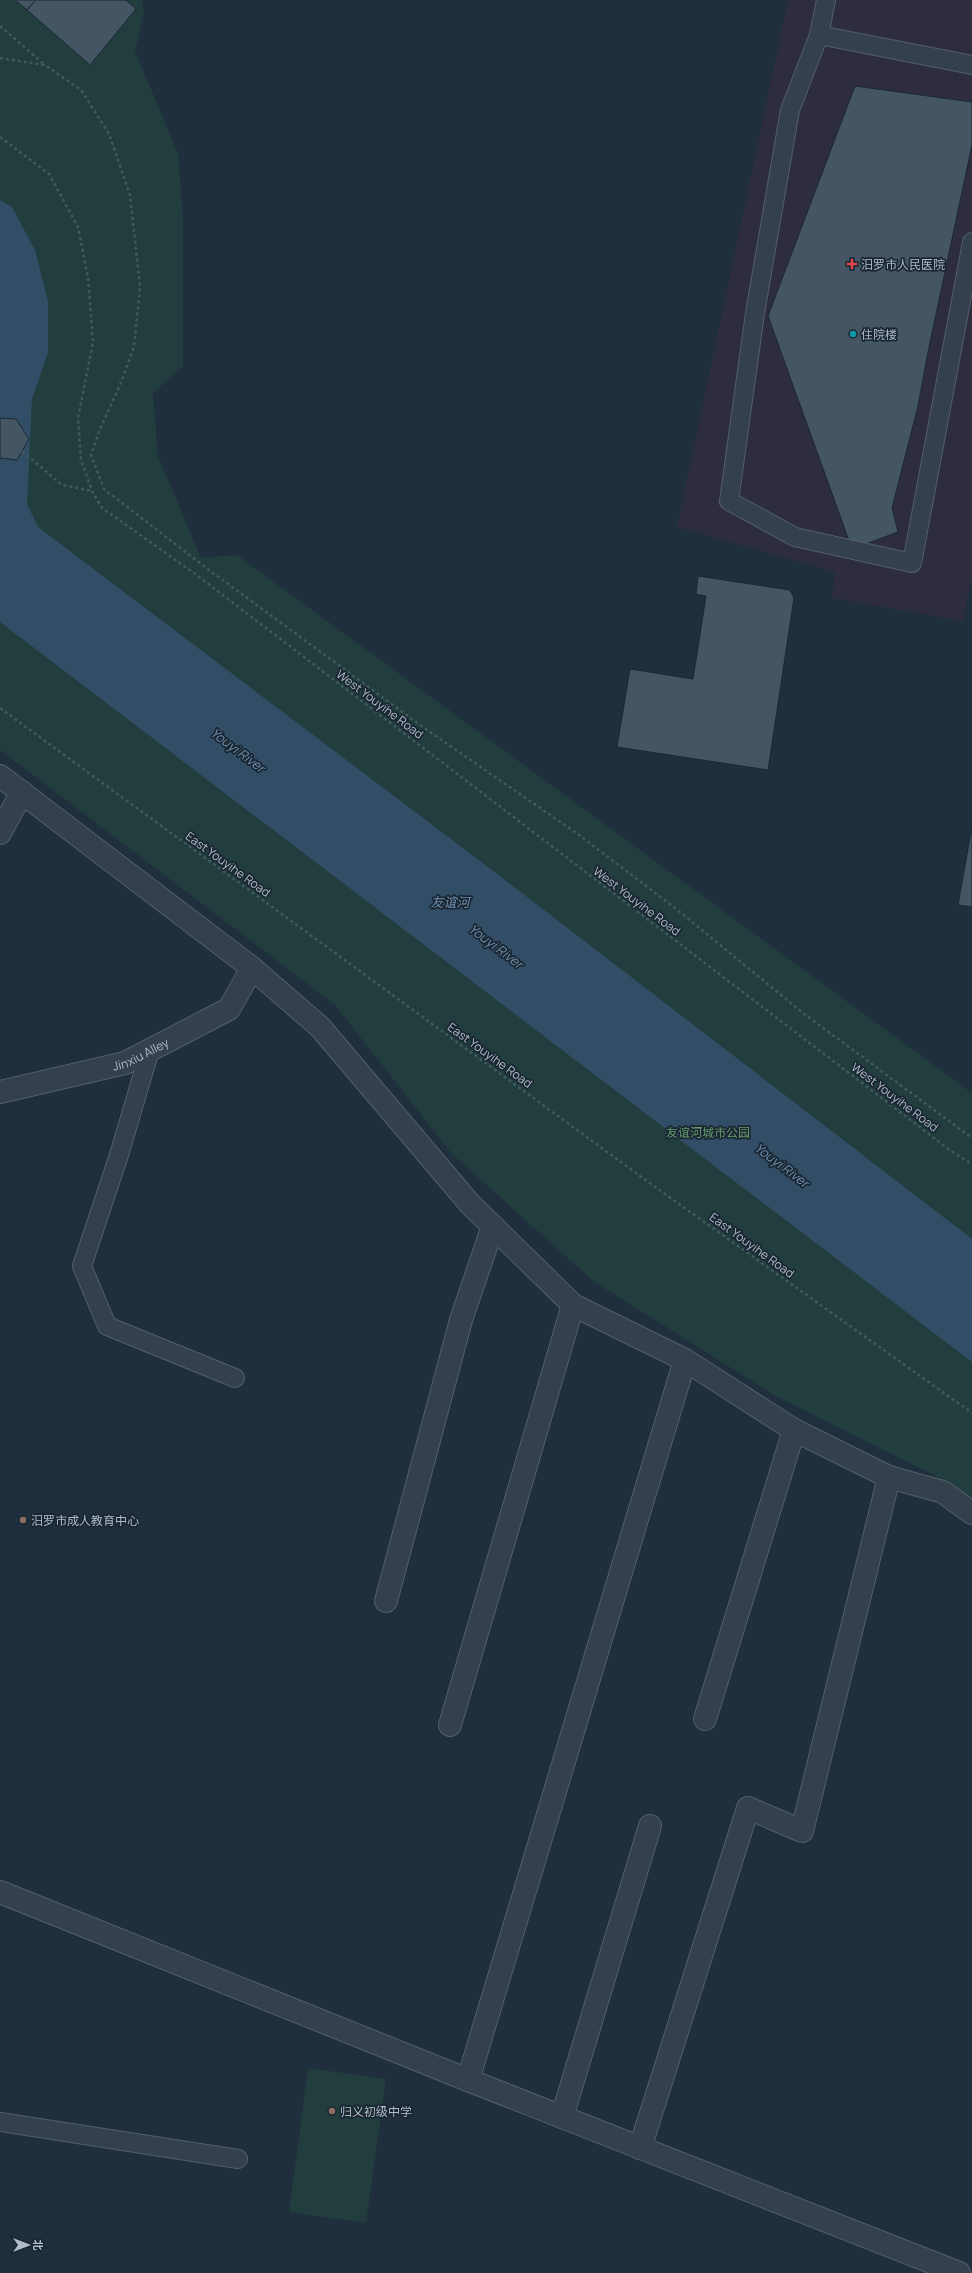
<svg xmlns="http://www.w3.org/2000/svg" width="972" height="2273" font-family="Manrope,'Noto Sans SC',sans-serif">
<rect width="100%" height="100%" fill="#202f3d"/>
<polygon fill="#2d2d3d" points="788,0 972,0 972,577 963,621 832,598 835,572 677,527"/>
<g fill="#223d3e">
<polygon points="0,0 142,0 144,13 135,51 178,154 183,218 183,366 153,393 158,456 201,558 237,555 972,1093 972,1501 949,1483 774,1395 593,1281 452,1154 335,1005 0,750"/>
<polygon points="308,2068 386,2079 366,2223 289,2212"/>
</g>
<polygon fill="#324d66" points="0,200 12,207 35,250 48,301 48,353 32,399 27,504 38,527 492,870 972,1239 972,1362 0,622"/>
<g fill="#445564" stroke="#1c2834">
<polygon points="15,0 36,0 27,10"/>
<polygon points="36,0 126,0 136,9 90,65 27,10"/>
<polygon points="855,86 972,102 972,145 928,352 918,406 892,508 898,532 852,549 768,316"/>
<polygon points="0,418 16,419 29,439 17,460 0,458"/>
<polygon points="698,576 790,590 794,598 768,770 617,747 630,669 693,679 706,596 696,594"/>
<polygon points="972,826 972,907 958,905"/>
</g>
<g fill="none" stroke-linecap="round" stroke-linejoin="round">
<g stroke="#535f6b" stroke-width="20">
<g id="lane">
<polyline points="826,0 819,35 972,65"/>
<polyline points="819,35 790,110 755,313 729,501 795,537 912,563 972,242"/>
<polyline points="150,1050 119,1155 82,1266 107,1326 235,1378"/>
<polyline points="0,2122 238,2159"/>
</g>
</g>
<g stroke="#535f6b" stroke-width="24">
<g id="street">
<polyline points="0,776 252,968 320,1027 470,1204 573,1305 685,1360 794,1430 889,1477 943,1492 972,1513"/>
<polyline points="0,833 22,792"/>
<path id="s1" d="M 0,1092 L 125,1063 L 229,1009 L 252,968"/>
<polyline points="386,1601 461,1320 493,1226"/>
<polyline points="705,1719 794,1430"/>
<polyline points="450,1725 573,1305"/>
<polyline points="0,1892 468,2080 959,2273"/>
<polyline points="468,2080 685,1360"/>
<polyline points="562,2117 650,1826"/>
<polyline points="640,2148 748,1808 802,1831 889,1477"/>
</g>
</g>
<g stroke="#405a5b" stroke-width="2.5" stroke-dasharray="3 3" stroke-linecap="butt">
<polyline points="0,26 45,65"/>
<polyline points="0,58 45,65 81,90 109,134 130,195 140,287 134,347 120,385 100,429 91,455 104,489 205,567 427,730 575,832 675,908 803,1013 972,1138"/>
<polyline points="0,137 49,174 78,227 88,278 93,342 78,418 81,460 92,491 102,508 194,573 951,1151 972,1164"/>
<polyline points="22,451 62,485 92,491"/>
<polyline points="0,708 651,1184 972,1413"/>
</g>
<use href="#lane" stroke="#34414d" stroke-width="18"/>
<use href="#street" stroke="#34414d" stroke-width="22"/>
</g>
<path fill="#e0444e" stroke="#1a2632" stroke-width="1.5" d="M850 258h4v4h4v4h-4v4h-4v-4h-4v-4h4z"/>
<circle fill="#0f9aa8" stroke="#1a2632" stroke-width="1.5" cx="853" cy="334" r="4"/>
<g fill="#8d6e63" stroke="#1a2632" stroke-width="1.5">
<circle cx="23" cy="1520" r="4"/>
<circle cx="332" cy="2111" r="4"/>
</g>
<g text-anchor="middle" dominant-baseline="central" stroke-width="3.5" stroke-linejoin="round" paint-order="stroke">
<g font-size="12" fill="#b0bcc9" stroke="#1a2632" text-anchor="start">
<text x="861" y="264">汨罗市人民医院</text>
<text x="861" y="334">住院楼</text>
<text x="31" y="1520">汨罗市成人教育中心</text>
<text x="340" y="2111">归义初级中学</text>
</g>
<g font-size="12" fill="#b0bcc9" stroke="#1a2632">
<text transform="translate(380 704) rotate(37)">West Youyihe Road</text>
<text transform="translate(228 864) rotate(36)">East Youyihe Road</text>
<text transform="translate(637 901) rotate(37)">West Youyihe Road</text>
<text stroke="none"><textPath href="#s1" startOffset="146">Jinxiu Alley</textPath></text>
<text transform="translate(490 1055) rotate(36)">East Youyihe Road</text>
<text transform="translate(895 1097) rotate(37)">West Youyihe Road</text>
<text transform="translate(752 1245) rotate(36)">East Youyihe Road</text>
</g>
<g font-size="12" fill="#659c6c" stroke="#1a2632">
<text x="708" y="1132">友谊河城市公园</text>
</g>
<g font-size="13" font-style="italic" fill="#6d90af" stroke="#1a2632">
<text transform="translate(238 750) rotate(37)">Youyi River</text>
<text x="450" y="902">友谊河</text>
<text transform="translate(496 946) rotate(37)">Youyi River</text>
<text transform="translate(782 1165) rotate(37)">Youyi River</text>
</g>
</g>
<g transform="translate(28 2245) rotate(90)" stroke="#1a2632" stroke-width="3" paint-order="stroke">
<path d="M0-3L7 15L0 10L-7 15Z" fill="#b0bcc9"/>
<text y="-6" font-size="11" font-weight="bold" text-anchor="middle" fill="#b0bcc9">北</text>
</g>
</svg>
